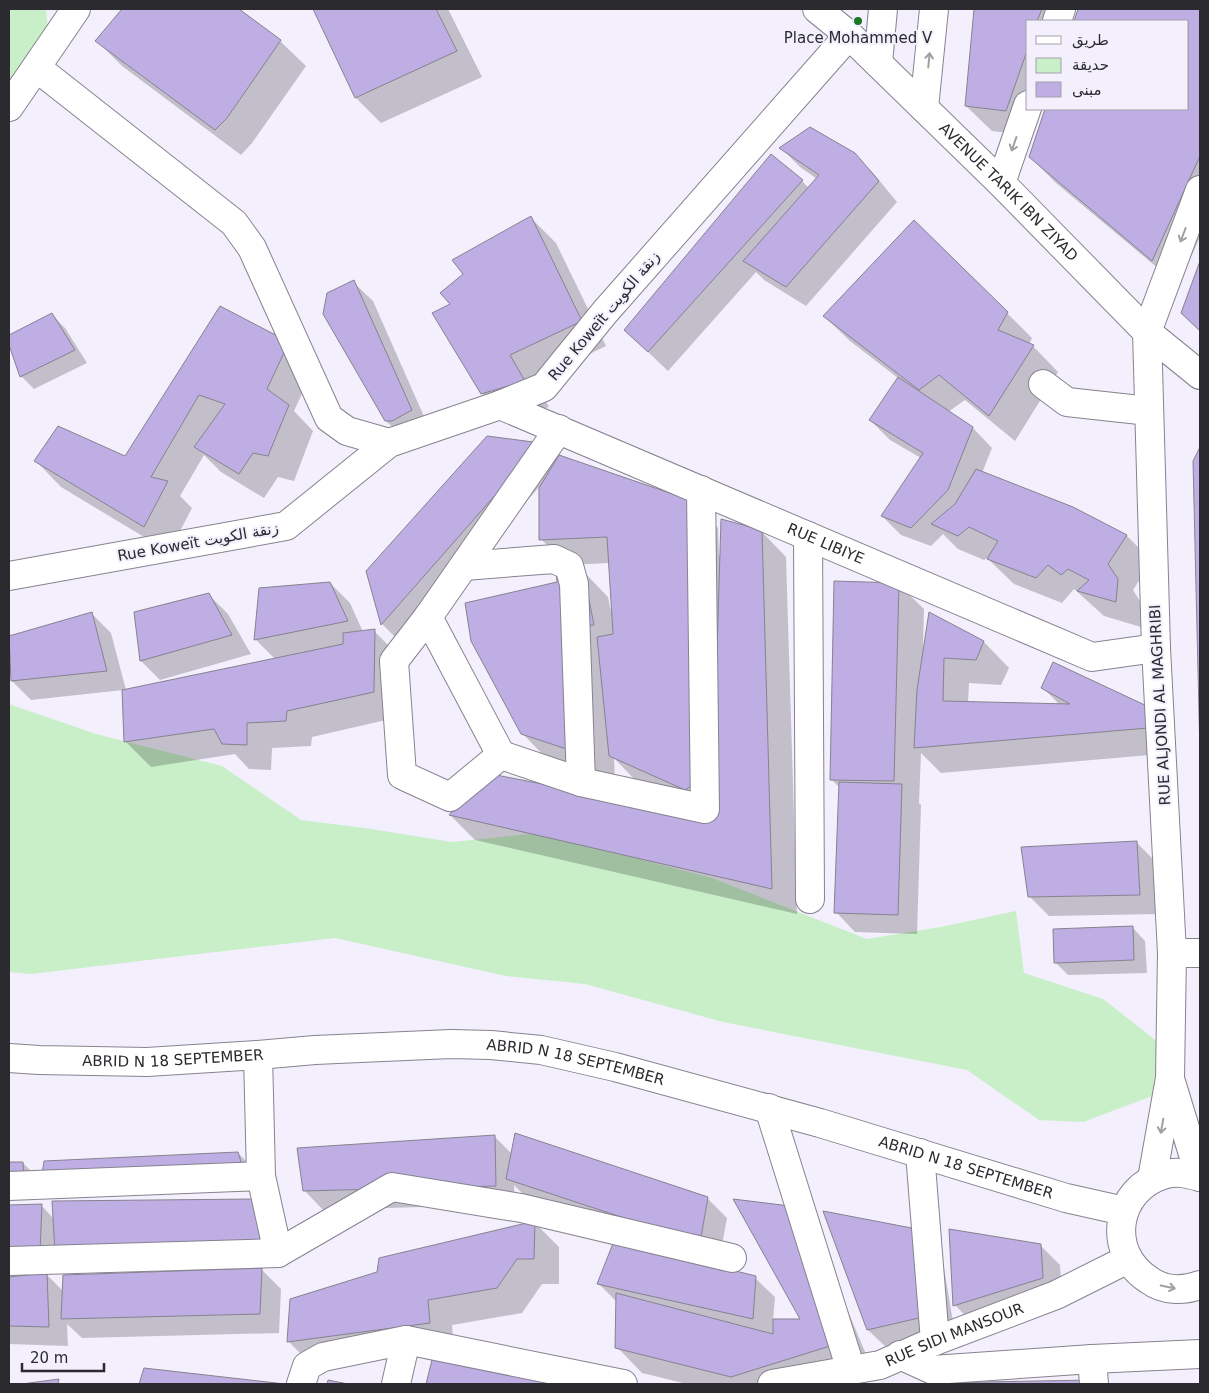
<svg xmlns="http://www.w3.org/2000/svg" width="1209" height="1393" font-family="'DejaVu Sans','Noto Naskh Arabic',sans-serif">
<rect width="100%" height="100%" fill="#f3effd"/>
<g fill="#c9efc9">
<polygon points="9,9 46,9 48,36 9,86"/>
<polygon points="9,704 96,734 222,766 301,820 365,828 452,842 539,833 712,878 867,939 941,927 1016,911 1024,973 1103,999 1158,1042 1155,1095 1083,1122 1039,1120 967,1070 723,1022 585,984 506,976 335,938 31,974 9,972"/>
</g>
<g fill="#0003">
<polygon points="124,9 237,9 280,41 306,66 252,143 241,155 122,66 97,41"/>
<polygon points="314,9 448,9 482,77 381,123 356,98"/>
<polygon points="975,9 1076,9 1071,21 1028,21 1028,109 1031,136 992,131 966,106"/>
<polygon points="1079,9 1200,9 1200,237 1178,285 1056,183 1030,157 1046,109 1188,109 1188,21 1075,21"/>
<polygon points="781,148 854,154 874,174 897,202 806,306 764,280 756,272 668,371 625,330 802,181 809,188 817,179 800,167"/>
<polygon points="531,218 556,243 606,346 534,381 549,407 508,419 482,393 452,305"/>
<polygon points="1200,265 1200,330 1183,313"/>
<polygon points="353,282 373,301 430,430 406,440 386,421"/>
<polygon points="220,308 314,368 294,411 313,431 294,481 278,477 264,498 221,472 204,455 180,496 192,508 169,552 61,487 36,461 126,457"/>
<polygon points="1007,313 1032,338 1029,345 1033,346 1058,372 1015,441 965,400 948,412 973,428 992,448 982,473 1073,508 1127,536 1152,561 1133,590 1143,606 1141,627 1104,616 1074,589 1062,603 1014,584 987,558 984,560 958,549 943,534 931,546 901,535 882,516 921,458 890,440 870,420 898,378 850,341 824,316"/>
<polygon points="52,315 65,328 87,363 34,389 21,376 9,341 9,337"/>
<polygon points="541,445 557,461 693,502 718,528 719,556 761,531 786,557 797,914 475,840 450,815 714,818 636,781 614,758 615,782 547,759 522,733 583,571 608,597 611,612 613,612 610,563 566,565 541,539 540,486 401,643 382,624 368,572"/>
<polygon points="1200,450 1200,706 1194,461"/>
<polygon points="330,583 350,603 363,632 374,631 399,656 399,717 312,737 311,746 272,748 271,770 249,769 235,754 151,767 126,742 123,690 31,700 12,681 9,637 92,614 111,633 126,690 276,660 255,639"/>
<polygon points="898,584 924,609 923,648 984,642 1009,668 1001,685 969,683 968,703 1060,705 1043,688 1148,708 1173,753 941,773 921,753 919,803 921,805 917,934 855,932 836,912 840,788 831,779"/>
<polygon points="209,595 228,614 251,654 160,680 141,661 135,613"/>
<polygon points="1136,842 1156,862 1159,914 1049,916 1030,897"/>
<polygon points="1133,928 1145,941 1147,973 1068,975 1055,962"/>
<polygon points="494,1136 512,1154 707,1198 727,1218 719,1261 527,1198 514,1185 515,1204 323,1210 304,1190"/>
<polygon points="238,1153 251,1166 56,1186"/>
<polygon points="9,1163 23,1163 36,1176 9,1190"/>
<polygon points="254,1200 280,1262 9,1271 9,1207 41,1205 54,1219"/>
<polygon points="534,1222 559,1247 559,1284 542,1284 522,1313 452,1325 454,1348 314,1367 289,1342"/>
<polygon points="815,1233 871,1366 814,1384 687,1384 642,1373 617,1347 617,1302 599,1284 755,1278 775,1297 773,1320 802,1320"/>
<polygon points="1040,1245 1060,1265 1062,1297 974,1325 955,1305"/>
<polygon points="941,1251 955,1333 888,1349 868,1330"/>
<polygon points="262,1270 281,1289 279,1333 82,1338 67,1324 68,1346 9,1344 9,1278 47,1275 64,1292"/>
<polygon points="435,1353 563,1384 427,1384"/>
<polygon points="144,1369 275,1384 140,1384"/>
<polygon points="1091,1382 1093,1384 931,1384"/>
</g>
<g fill="#beaee4" stroke="#86828f">
<polygon points="122,9 239,9 281,40 227,118 215,130 95,41"/>
<polygon points="313,9 436,9 457,51 355,98"/>
<polygon points="974,9 1042,9 1037,21 1028,21 1028,48 1006,111 965,106"/>
<polygon points="1078,9 1200,9 1200,156 1152,261 1029,157 1045,109 1188,109 1188,21 1074,21"/>
<polygon points="810,127 855,153 879,181 786,287 743,261 819,175 779,148"/>
<polygon points="771,154 803,180 648,352 624,330"/>
<polygon points="531,216 582,321 510,355 525,381 481,394 432,313 450,304 440,293 463,274 452,260"/>
<polygon points="914,220 1008,312 998,330 1034,345 989,416 939,375 919,390 823,316"/>
<polygon points="1200,261 1200,331 1181,313"/>
<polygon points="354,280 412,410 392,421 385,421 323,314 327,293"/>
<polygon points="220,306 289,342 267,389 289,405 268,456 253,453 239,474 194,447 225,404 199,395 151,477 168,481 144,527 34,461 58,426 125,456"/>
<polygon points="52,313 75,350 20,377 9,345 9,335"/>
<polygon points="898,377 973,427 948,490 911,528 881,516 923,453 869,420"/>
<polygon points="487,436 541,443 381,625 366,571"/>
<polygon points="1200,447 1200,755 1193,461"/>
<polygon points="559,455 693,501 697,782 685,790 609,756 597,637 613,634 607,537 539,540 539,488"/>
<polygon points="976,469 1073,507 1127,535 1108,564 1118,579 1116,602 1077,591 1089,580 1068,569 1061,575 1048,565 1036,578 987,559 998,541 969,527 958,536 931,524 955,504"/>
<polygon points="721,519 762,530 772,889 449,815 486,773 712,817"/>
<polygon points="556,566 583,570 594,625 580,626 591,757 521,734 471,641 465,603 557,582"/>
<polygon points="834,581 899,583 894,781 830,780"/>
<polygon points="330,582 348,621 254,640 259,588"/>
<polygon points="209,593 232,635 140,661 134,612"/>
<polygon points="92,612 107,671 11,681 9,636"/>
<polygon points="929,612 984,641 976,660 944,658 943,701 1070,704 1041,688 1053,662 1149,707 1148,728 914,748 917,690"/>
<polygon points="375,629 374,692 287,711 286,721 247,723 247,745 222,744 214,729 124,742 122,690 343,644 343,633"/>
<polygon points="839,782 902,784 898,915 834,913"/>
<polygon points="1137,841 1140,895 1028,897 1021,847"/>
<polygon points="1133,926 1134,960 1054,963 1053,929"/>
<polygon points="515,1133 708,1197 700,1243 506,1179"/>
<polygon points="495,1135 496,1186 303,1191 297,1148"/>
<polygon points="238,1152 242,1165 42,1174 44,1161"/>
<polygon points="9,1162 23,1162 24,1178 9,1178"/>
<polygon points="254,1199 261,1243 55,1252 52,1201"/>
<polygon points="733,1199 790,1206 846,1341 731,1377 615,1348 616,1293 773,1334 773,1319 800,1319"/>
<polygon points="42,1204 40,1252 9,1252 9,1205"/>
<polygon points="823,1211 922,1230 936,1314 867,1330"/>
<polygon points="535,1221 534,1259 517,1259 497,1288 428,1300 430,1323 287,1342 290,1299 377,1272 379,1258"/>
<polygon points="949,1229 1041,1244 1043,1278 953,1306"/>
<polygon points="614,1241 756,1276 753,1319 597,1284"/>
<polygon points="262,1268 260,1314 61,1319 63,1275"/>
<polygon points="47,1273 49,1327 9,1326 9,1277"/>
<polygon points="434,1352 556,1384 426,1384"/>
<polygon points="144,1368 285,1384 139,1384"/>
<polygon points="59,1379 58,1384 22,1384"/>
<polygon points="328,1380 348,1384 327,1384"/>
<polygon points="1091,1380 1091,1384 930,1384 931,1383"/>
</g>
<g fill="none" stroke-linecap="round" stroke-linejoin="round">
<g stroke="#86838f" stroke-width="30">
<g id="minor">
<path id="s1" d="M 817,9 L 849,35 L 1001,183 L 1147,332 L 1200,375"/>
<polyline points="1057,21 1061,9"/>
<polyline points="878,63 883,9"/>
<polyline points="37,68 234,223 252,248 329,418 347,431 389,443"/>
<polyline points="9,107 76,9"/>
<polyline points="924,108 934,9"/>
<polyline points="1001,183 1028,105"/>
<polyline points="1043,384 1067,402 1149,411"/>
<path id="s2" d="M 500,405 L 1092,657 L 1156,648"/>
<polyline points="808,536 810,899"/>
<polyline points="464,566 554,559 569,566 574,584 581,782"/>
<polyline points="9,576 286,526 389,443 500,405 544,387 605,312 849,35"/>
<polyline points="428,617 394,661 402,775 450,797 501,755 581,782 705,809 701,490"/>
<polyline points="501,755 428,617 559,429"/>
<polyline points="1172,953 1200,953"/>
<polyline points="258,1055 261,1176 278,1253 392,1187 521,1208 732,1258"/>
<path id="s3" d="M 9,1058 L 39,1060 L 147,1062 L 258,1055 L 315,1050 L 451,1044 L 491,1045 L 541,1050 L 615,1067 L 820,1123 L 1066,1198 L 1124,1211"/>
<polyline points="1171,1082 1200,1177"/>
<polyline points="769,1108 851,1370"/>
<polyline points="920,1153 935,1341"/>
<path d="M 1200,1177 C 1189,1174 1178,1171 1166,1174 C 1115,1188 1105,1252 1149,1280 C 1164,1291 1183,1291 1200,1285"/>
<polyline points="1152,1179 1170,1078 1172,953 1156,648 1147,332 1200,190"/>
<polyline points="9,1186 261,1176"/>
<polyline points="9,1261 278,1253"/>
<polyline points="900,1355 933,1370 1092,1359 1200,1354"/>
<polyline points="1092,1359 1094,1384"/>
<polyline points="301,1384 307,1366 323,1357 406,1340 623,1384"/>
<polyline points="396,1384 406,1340"/>
<path id="s4" d="M 772,1384 L 880,1365 L 935,1341 L 1056,1295 L 1128,1259"/>
</g>
</g>
<use href="#minor" stroke="#fff" stroke-width="28"/>
</g>
<defs><path id="oneway-shaft" d="M-6 0H5M1.5-3L5.5 0L1.5 3" fill="none" stroke-width="1.6" stroke-linecap="round" stroke-linejoin="round" transform="scale(1.25)"/></defs>
<g stroke="#a09fa1">
<use href="#oneway-shaft" transform="translate(929 60) rotate(-84)"/>
<use href="#oneway-shaft" transform="translate(1014 144) rotate(109)"/>
<use href="#oneway-shaft" transform="translate(1183 235) rotate(111)"/>
<use href="#oneway-shaft" transform="translate(1162 1126) rotate(100)"/>
<use href="#oneway-shaft" transform="translate(1168 1287) rotate(12)"/>
</g>
<circle fill="#1c7827" stroke="#f3effd" stroke-width="2" cx="858" cy="21" r="5"/>
<g text-anchor="middle" dominant-baseline="central" stroke-width="4" stroke-linejoin="round" paint-order="stroke">
<g font-size="15" fill="#2b2a2f" stroke="#f3effd">
<text x="858" y="38">Place Mohammed V</text>
</g>
<g font-size="15" fill="#2b2a2f" stroke="#f3effd">
<text stroke="none"><textPath href="#s1" startOffset="265">AVENUE TARIK IBN ZIYAD</textPath></text>
<text transform="translate(604 316) rotate(-50)">Rue Koweït زنقة الكويت</text>
<text transform="translate(198 542) rotate(-10)">Rue Koweït زنقة الكويت</text>
<text stroke="none"><textPath href="#s2" startOffset="354">RUE LIBIYE</textPath></text>
<text transform="translate(1160 705) rotate(-93)">RUE ALJONDI AL MAGHRIBI</text>
<text stroke="none"><textPath href="#s3" startOffset="164">ABRID N 18 SEPTEMBER</textPath></text>
<text stroke="none"><textPath href="#s3" startOffset="569">ABRID N 18 SEPTEMBER</textPath></text>
<text stroke="none"><textPath href="#s3" startOffset="974">ABRID N 18 SEPTEMBER</textPath></text>
<text stroke="none"><textPath href="#s4" startOffset="190">RUE SIDI MANSOUR</textPath></text>
</g>
</g>
<rect width="1209" height="1393" fill="none" stroke="#2b2a2f" stroke-width="20"/>
<rect x="1026" y="20" width="162" height="90" fill="#f3effd" stroke="#a3a0ab"/>
<rect x="1036" y="36" width="25" height="8" fill="#ffffff" stroke="#a3a0ab"/>
<text x="1072" y="45" font-size="15" fill="#2b2a2f">طريق</text>
<rect x="1036" y="58" width="25" height="15" fill="#c9efc9" stroke="#a3a0ab"/>
<text x="1072" y="70" font-size="15" fill="#2b2a2f">حديقة</text>
<rect x="1036" y="82" width="25" height="15" fill="#beaee4" stroke="#a3a0ab"/>
<text x="1072" y="95" font-size="15" fill="#2b2a2f">مبنى</text>
<path d="M22 1363v8h82v-8" fill="none" stroke="#2b2a2f" stroke-width="2.5"/>
<text x="30" y="1363" font-size="15" fill="#2b2a2f" stroke="#f3effd" stroke-width="4" paint-order="stroke">20 m</text>
</svg>
